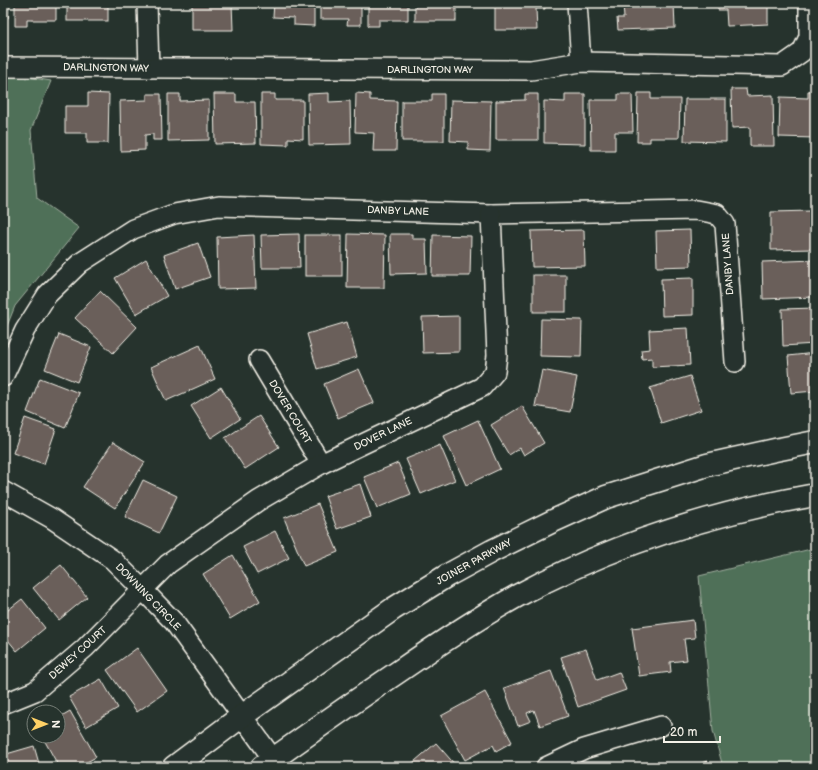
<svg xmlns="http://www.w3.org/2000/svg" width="818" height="770" font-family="'Balsamiq Sans',sans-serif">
<rect width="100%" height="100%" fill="#26332d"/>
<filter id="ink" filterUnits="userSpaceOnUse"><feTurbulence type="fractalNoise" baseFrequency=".025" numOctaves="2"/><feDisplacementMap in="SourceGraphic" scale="8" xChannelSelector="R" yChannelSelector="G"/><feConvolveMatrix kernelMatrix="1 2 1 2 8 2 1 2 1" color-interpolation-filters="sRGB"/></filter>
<g filter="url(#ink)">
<g fill="#4f7059" stroke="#a2b0a0">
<polygon points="3,73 51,81 31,130 37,198 79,228 15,306 3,336"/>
<polygon points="815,548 815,767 723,767 713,731 699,576"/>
</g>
<g fill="#6b5f5a" stroke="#f4f1e8">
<polygon points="3,3 9,3 8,18 3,18"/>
<polygon points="15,3 56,3 56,20 27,20 27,26 15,26"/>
<rect x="67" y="3" width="41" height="18"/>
<polygon points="192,3 232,3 233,30 192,30"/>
<polygon points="274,3 314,3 314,26 294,25 294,18 273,17"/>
<polygon points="320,3 361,3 361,25 347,25 348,19 320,19"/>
<polygon points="368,3 408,3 408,20 379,20 379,26 368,26"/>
<rect x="415" y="3" width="41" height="18"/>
<polygon points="495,3 545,3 545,9 536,9 537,30 495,30"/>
<polygon points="623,3 674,3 675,28 618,30 617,18 624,18"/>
<polygon points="718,3 776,3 768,4 768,24 727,26 726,10 718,10"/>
<polygon points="731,89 746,89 747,96 773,95 774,146 750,146 750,127 732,128"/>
<polygon points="808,91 815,91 815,138 779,137 780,97 808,98"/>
<polygon points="88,93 109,94 108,143 87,143 87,133 65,133 65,106 88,106"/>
<polygon points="329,93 329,102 350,101 351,144 309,145 308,94"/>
<polygon points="356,93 370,94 370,100 397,101 396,151 373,151 374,133 355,132"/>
<polygon points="638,93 651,93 651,99 680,99 679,138 650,138 650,142 637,142"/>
<polygon points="147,94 161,94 162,140 153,140 153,134 145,135 145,150 121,151 120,101 147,100"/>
<polygon points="168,94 180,94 180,101 209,100 209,140 168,141"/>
<polygon points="214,94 236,94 236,102 255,102 256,143 215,144"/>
<polygon points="261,94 275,94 275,100 303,100 303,139 288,138 288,145 261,144"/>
<polygon points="432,94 444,94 444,141 402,141 402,101 432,101"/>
<polygon points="525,94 538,94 538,140 496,140 496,101 525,100"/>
<polygon points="565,94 585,94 585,144 544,143 544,101 565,102"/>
<polygon points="618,94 632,94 633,132 615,132 615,150 591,150 590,100 618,100"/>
<polygon points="685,99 726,99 726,142 684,141"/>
<polygon points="451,100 491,101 490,151 468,150 468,142 450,141"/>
<polygon points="811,211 812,249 771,250 771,212"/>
<polygon points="584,230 585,266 532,267 531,231"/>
<polygon points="690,230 691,266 657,267 656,231"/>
<polygon points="299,234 300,268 262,268 261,235"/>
<polygon points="348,234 385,235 384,288 347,288"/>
<polygon points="390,234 412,234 412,239 426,239 427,273 391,274"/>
<polygon points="254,235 256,288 218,289 217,237"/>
<rect x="305" y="235" width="37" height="41"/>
<polygon points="433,235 471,236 470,276 432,276"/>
<polygon points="198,243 210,277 175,289 164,255"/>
<polygon points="146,259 167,296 136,314 115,278"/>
<polygon points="815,260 815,297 763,299 762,262"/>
<rect x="533" y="275" width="33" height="37"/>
<polygon points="693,278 693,315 662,316 661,279"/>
<polygon points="100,291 137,327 113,353 75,318"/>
<polygon points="815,308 815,344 783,346 782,309"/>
<polygon points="459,316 459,352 423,353 422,317"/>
<polygon points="541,319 582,320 581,357 540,356"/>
<polygon points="347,322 357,357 317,369 307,334"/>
<polygon points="688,328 690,365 652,367 652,358 642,359 641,350 650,349 649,330"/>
<polygon points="59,334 91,347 77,382 45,369"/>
<polygon points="200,345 215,379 166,401 151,367"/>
<polygon points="815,353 815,391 791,393 788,356"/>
<polygon points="359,369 374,403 338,418 324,384"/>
<polygon points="542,370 577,377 570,412 535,406"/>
<polygon points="690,376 701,410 661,423 650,388"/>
<polygon points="40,378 79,393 65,428 27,412"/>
<polygon points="221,387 240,419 211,438 191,406"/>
<polygon points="522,406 544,443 524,455 520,448 509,455 491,425"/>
<polygon points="259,416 279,447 245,469 225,438"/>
<polygon points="25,418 56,429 44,464 13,453"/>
<polygon points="478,420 500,469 466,485 444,436"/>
<polygon points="113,442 145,462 115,508 83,487"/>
<polygon points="440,445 455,480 421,494 406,459"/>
<polygon points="398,463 411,494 377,508 364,477"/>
<polygon points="143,480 177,496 159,533 125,517"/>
<polygon points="360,484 371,517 337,529 325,496"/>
<polygon points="318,504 338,552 304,566 284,518"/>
<polygon points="3,528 8,530 3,541"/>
<polygon points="275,531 289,558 257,574 243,547"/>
<polygon points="233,555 260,601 230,619 203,574"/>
<polygon points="61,565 87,597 59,620 33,588"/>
<polygon points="22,599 45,628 17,651 3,634 3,614"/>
<polygon points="693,620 695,638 684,639 687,660 670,662 671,672 639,676 632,628"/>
<polygon points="137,648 167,691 137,712 107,670"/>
<polygon points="586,649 597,680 619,672 626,690 578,707 561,657"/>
<polygon points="551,671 568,716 540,726 534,710 527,713 531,721 518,726 504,688"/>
<polygon points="101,679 118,708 86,727 69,697"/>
<polygon points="485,692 512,742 496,751 493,745 465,760 441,716"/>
<polygon points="70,711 96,757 78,767 59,767 42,736 58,736 58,718"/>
<polygon points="436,743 457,767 408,767"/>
<polygon points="34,746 40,767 3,767 3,755"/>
<polygon points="708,761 710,767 690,767"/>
</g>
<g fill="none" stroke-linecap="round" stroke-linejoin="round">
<g stroke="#f4f1e8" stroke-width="22">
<g id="street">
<polyline points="147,3 149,68"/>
<polyline points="577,3 581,62"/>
<polyline points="3,67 531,70 581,62 782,66 802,52 809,37 809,3"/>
<polyline points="259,360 321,464"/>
<polyline points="3,377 25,330 47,295 80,263 133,229 174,214 219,206 491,214 696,210 717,214 725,224 735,362"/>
<polyline points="3,491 51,518 113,560 143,590 174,622 273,759"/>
<polyline points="3,704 35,691 85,648 168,564 258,501 321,464 482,387 495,372 497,355 491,214"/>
<polyline points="546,767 584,749 661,726"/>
</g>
</g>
<g stroke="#f4f1e8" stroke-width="25">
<g id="secondary">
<polyline points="174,767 242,716 393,609 448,575 492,551 553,521 606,497 707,465 775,450 815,442"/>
<path d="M 262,767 C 307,735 352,703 398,672 C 437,645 476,619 517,596 C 609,546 712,513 815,495"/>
</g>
</g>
<use href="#street" stroke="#26332d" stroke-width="19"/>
<use href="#secondary" stroke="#26332d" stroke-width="22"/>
</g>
</g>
<g text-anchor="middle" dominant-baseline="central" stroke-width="3.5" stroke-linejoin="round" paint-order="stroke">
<g font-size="10" fill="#f4f1e8" stroke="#26332d">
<text transform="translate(106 68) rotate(1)">DARLINGTON WAY</text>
<text x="430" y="70">DARLINGTON WAY</text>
<text transform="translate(398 211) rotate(2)">DANBY LANE</text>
<text transform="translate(728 264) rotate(-94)">DANBY LANE</text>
<text transform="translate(290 412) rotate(59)">DOVER COURT</text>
<text transform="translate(383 434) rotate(-26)">DOVER LANE</text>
<text transform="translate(474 562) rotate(-29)">JOINER PARKWAY</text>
<text transform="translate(148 597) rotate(46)">DOWNING CIRCLE</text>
<text transform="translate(78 653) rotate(-42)">DEWEY COURT</text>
</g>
</g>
<rect width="818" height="770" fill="none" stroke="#26332d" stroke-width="16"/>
<rect x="8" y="8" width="802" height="754" fill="none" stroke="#f4f1e8" stroke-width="1.5" filter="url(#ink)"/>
<g transform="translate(46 724) rotate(90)"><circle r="19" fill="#26332d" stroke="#787f78"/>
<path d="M0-3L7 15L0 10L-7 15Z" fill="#ffd166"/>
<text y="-6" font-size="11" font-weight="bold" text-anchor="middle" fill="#f4f1e8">N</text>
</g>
<path d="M664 736v6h56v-6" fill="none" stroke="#f4f1e8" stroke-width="2"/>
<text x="670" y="736" font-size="12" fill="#f4f1e8" stroke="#26332d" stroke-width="3" paint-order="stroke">20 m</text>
</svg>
